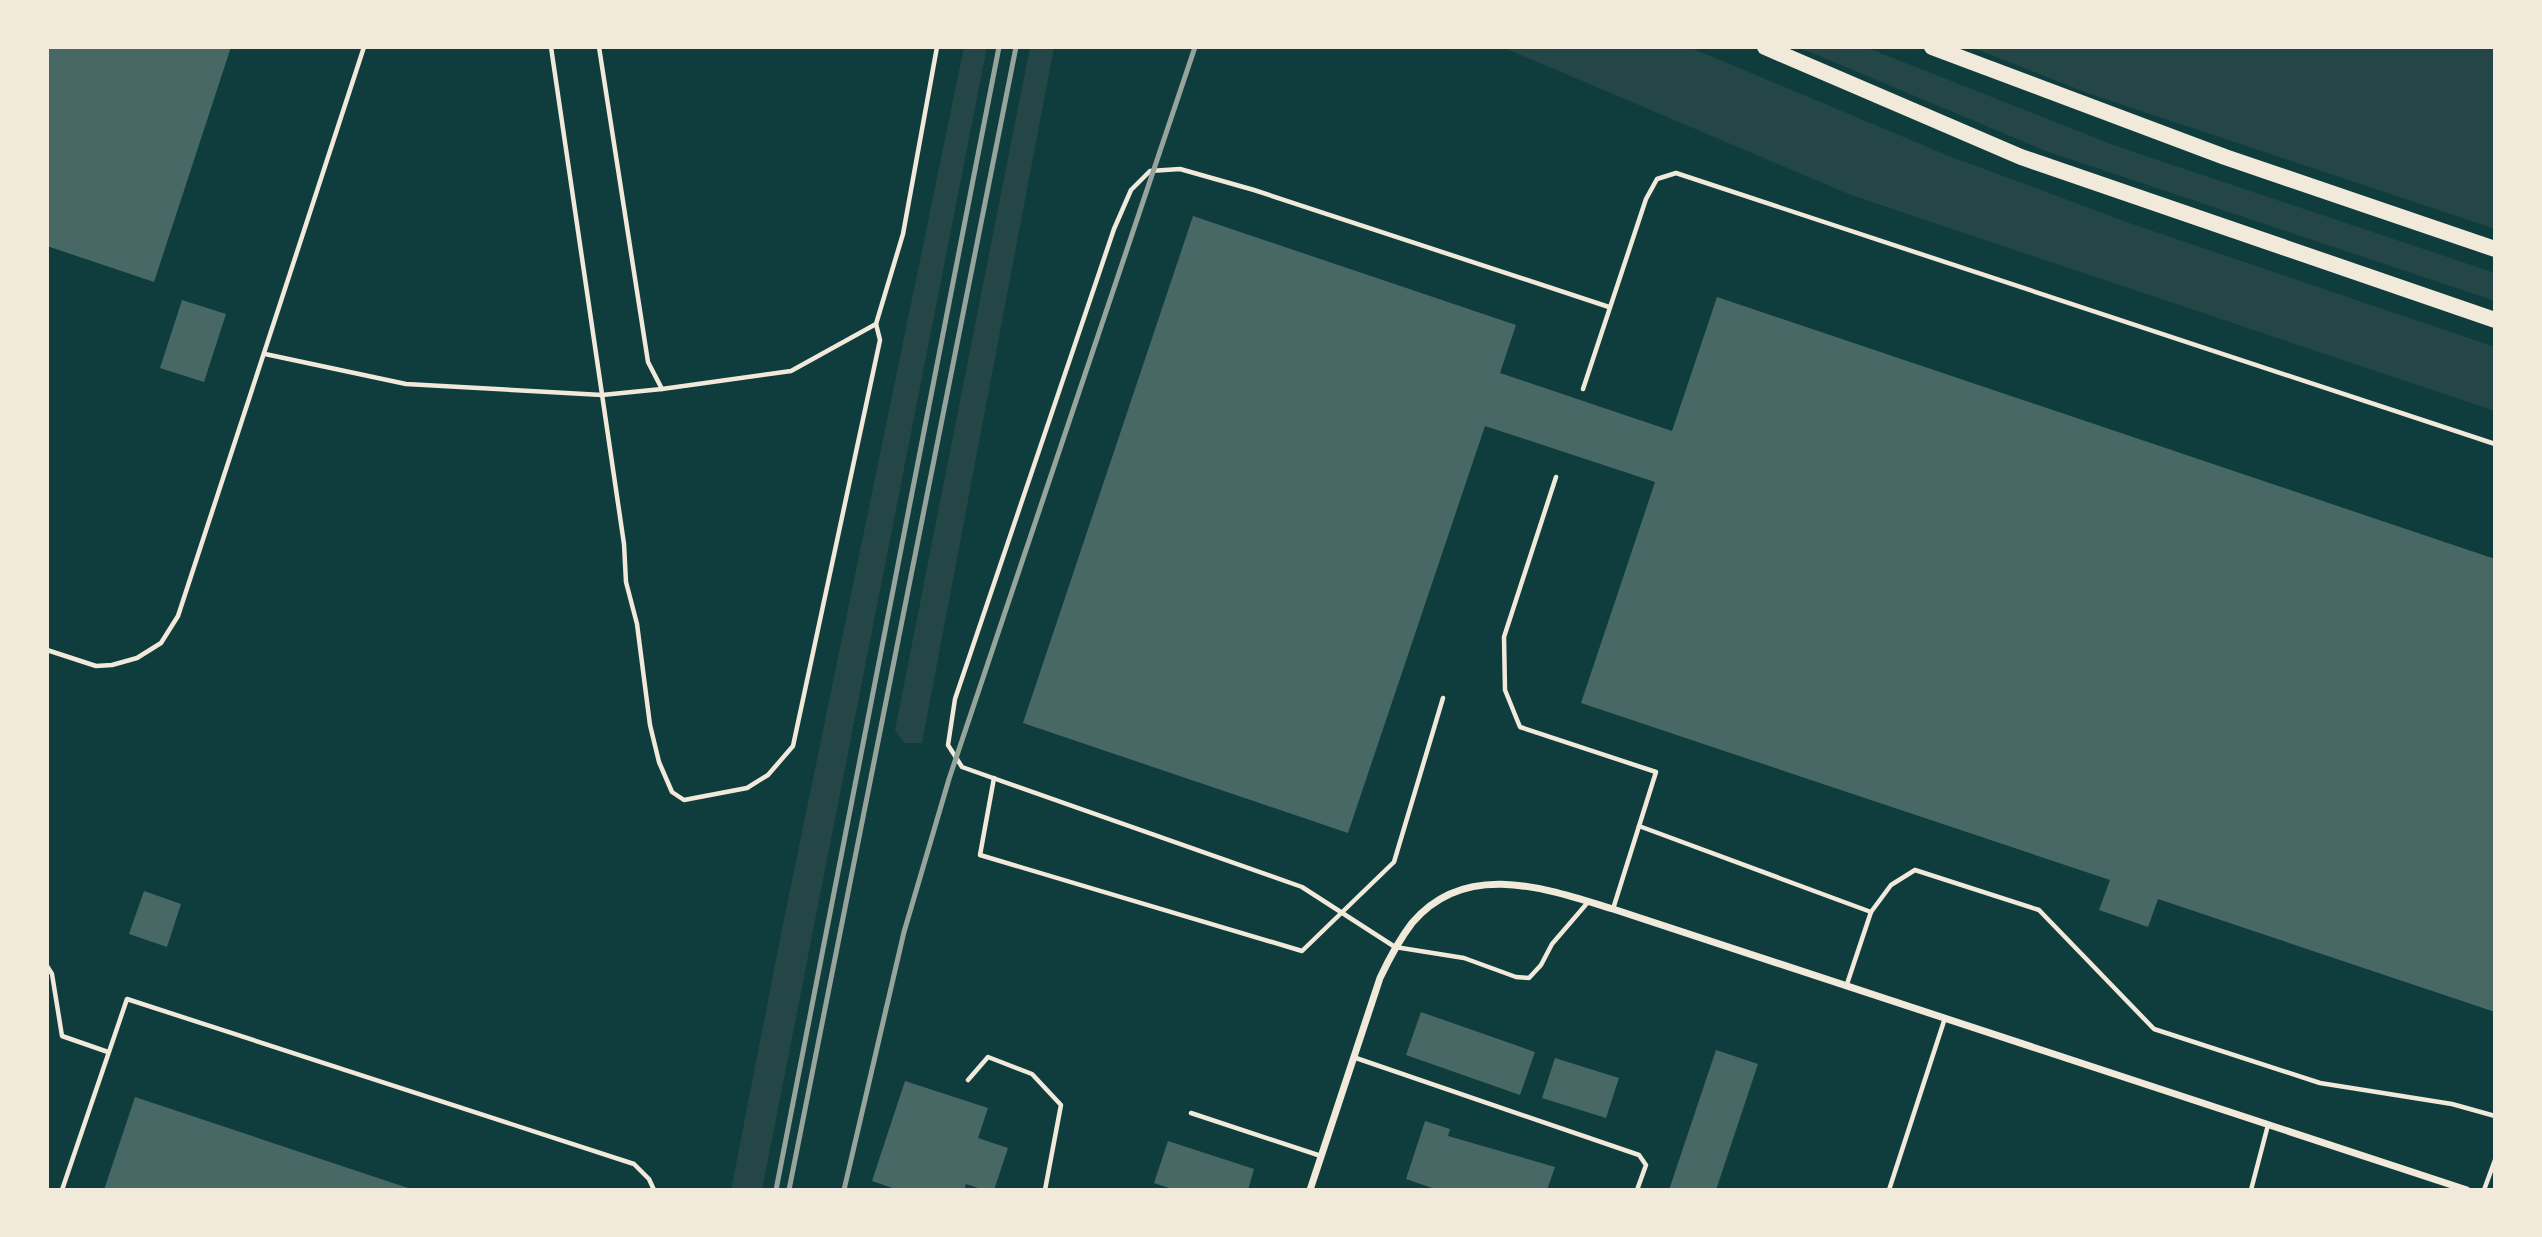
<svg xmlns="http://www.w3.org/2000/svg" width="2542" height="1237" font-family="Karla,sans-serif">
<rect width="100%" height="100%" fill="#0f3d3e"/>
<g fill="#244646">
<polygon points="964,47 987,47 762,1190 731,1190 782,929"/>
<polygon points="1030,47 1054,47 922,743 904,743 895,730"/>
<polygon points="1502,47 1689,47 1949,156 2132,224 2495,347 2495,411 1851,195"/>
<polygon points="1798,47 1865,47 2116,146 2495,273 2495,301 2046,151"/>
<polygon points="1971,47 2495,47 2495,229 2090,94"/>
</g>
<g fill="#486865">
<polygon points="47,47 231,47 154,282 47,246"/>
<polygon points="1193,216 1516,325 1500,373 1672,431 1717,297 2495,559 2495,1012 2158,899 2148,927 2099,910 2110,880 1581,703 1655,482 1485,426 1348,833 1023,723"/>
<polygon points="182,300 226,314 204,382 160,368"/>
<polygon points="144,891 181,904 167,947 129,934"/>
<polygon points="1421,1012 1535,1052 1520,1095 1406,1055"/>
<polygon points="1716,1050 1758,1064 1716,1190 1669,1190"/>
<polygon points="1555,1058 1619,1078 1606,1118 1542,1098"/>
<polygon points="905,1081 988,1108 978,1138 1008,1148 994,1190 984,1190 966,1184 964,1190 898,1190 872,1181"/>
<polygon points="135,1097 411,1189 411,1190 104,1190"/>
<polygon points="1425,1121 1450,1129 1448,1136 1555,1167 1547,1190 1438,1190 1406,1179"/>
<polygon points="1168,1141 1254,1169 1248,1190 1175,1190 1154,1183"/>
</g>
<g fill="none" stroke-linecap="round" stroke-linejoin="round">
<g stroke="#f1e9da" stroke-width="4.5">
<polyline points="551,47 624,544 626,582 637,624 650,725 659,762 672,792 684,800 747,788 768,775 793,746 880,340 876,324 903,234 937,47"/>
<polyline points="599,47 648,362 662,389 791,371 876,324"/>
<polyline points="265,354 406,384 602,395 662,389"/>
<polyline points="1583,389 1646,199 1657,179 1676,173 2495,444"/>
<polyline points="1556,477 1504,637 1505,690 1520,727 1656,772 1613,909"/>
<polyline points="47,650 96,666 112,665 137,658 161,643 178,616 364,47"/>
<polyline points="994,778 980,855 1302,951 1394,862 1443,698"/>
<polyline points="1639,826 1871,912"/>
<polyline points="1589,901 1552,944 1541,965 1529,978 1516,977 1464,958 1395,947 1302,887 962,767 948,745 955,699 1114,229 1131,190 1150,171 1180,169 1254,190 1609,307"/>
<polyline points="47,966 52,974 62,1036 108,1052"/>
<polyline points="1847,984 1871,912 1891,885 1915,870 2039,910 2154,1029 2320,1083 2452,1104 2495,1116"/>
<polyline points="1353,1057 1639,1155 1646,1165 1637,1190"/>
<polyline points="968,1080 988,1057 1032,1074 1061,1105 1045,1190"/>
<polyline points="1191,1113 1321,1156"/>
<polyline points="62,1190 127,999 634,1164 649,1179 654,1190"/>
<polyline points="1889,1190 1945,1018"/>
<polyline points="2251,1190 2268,1125"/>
<polyline points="2484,1190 2495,1160"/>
</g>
<path stroke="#f1e9da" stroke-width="7" d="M 1310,1190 L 1380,978 C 1389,959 1399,940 1412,923 C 1466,859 1547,889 1613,909 L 2467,1190"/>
<g stroke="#f1e9da" stroke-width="16">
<polyline points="1765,47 2021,157 2495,320"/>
<polyline points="1932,47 2225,157 2495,249"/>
</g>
<g stroke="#97a49c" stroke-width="5">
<polyline points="776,1190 999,47"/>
<polyline points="789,1190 1016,47"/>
<polyline points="844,1190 904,932 949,779 1195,47"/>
</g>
</g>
<rect width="2542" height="1237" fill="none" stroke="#f1e9da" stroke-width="98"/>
</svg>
